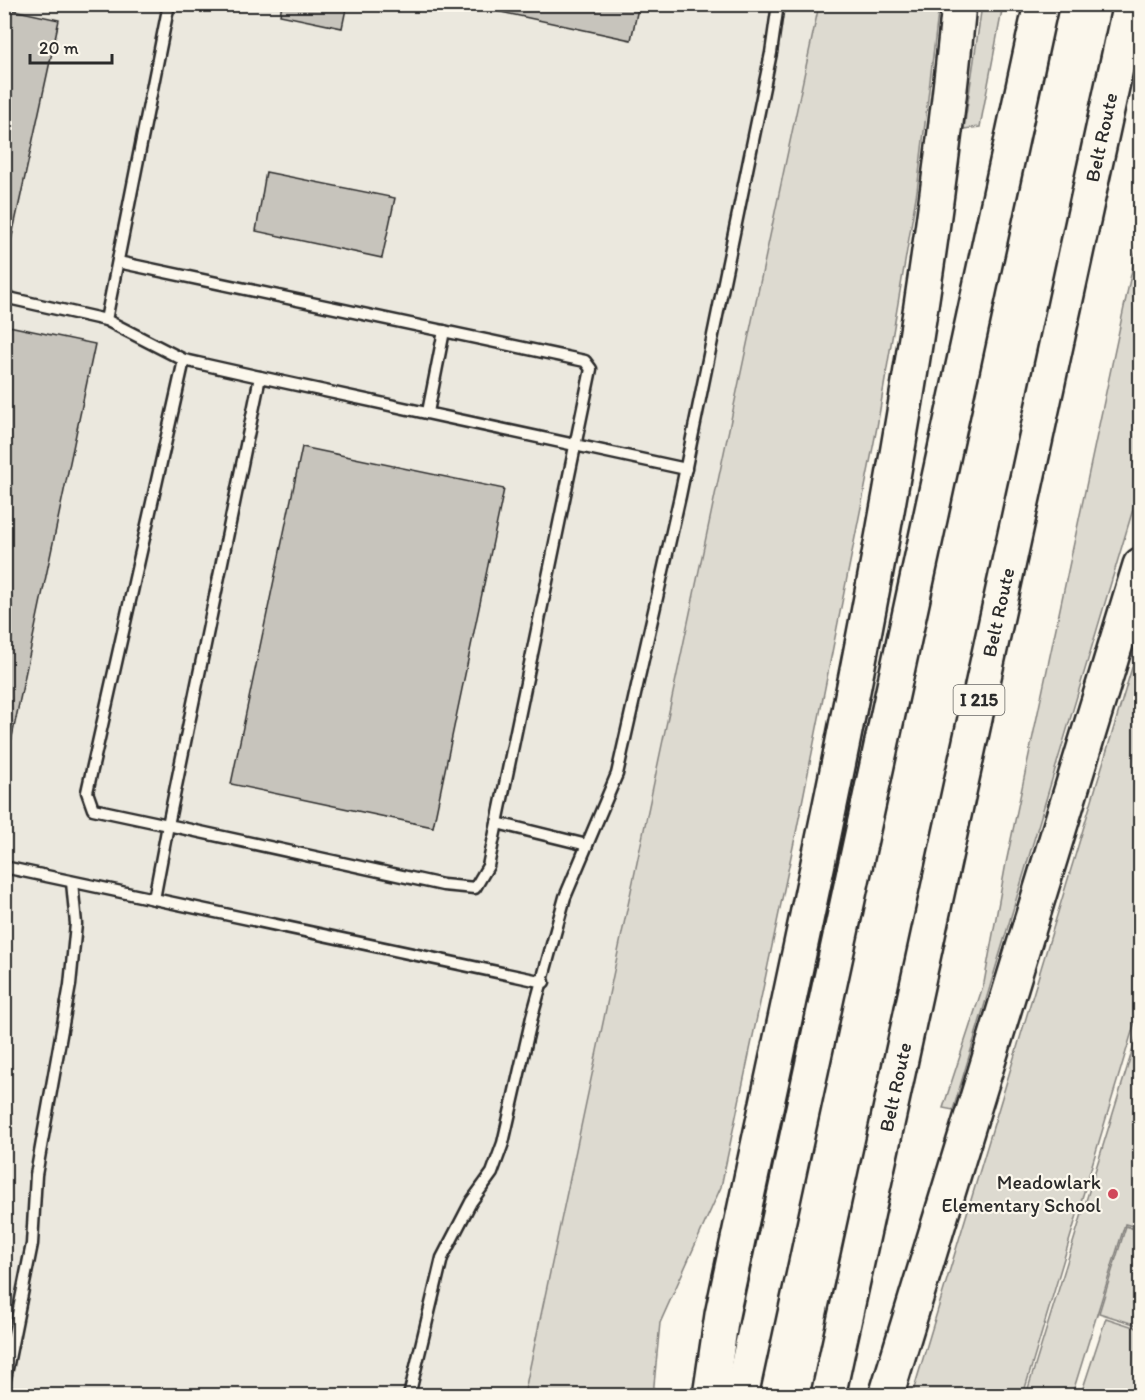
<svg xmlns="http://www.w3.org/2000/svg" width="1145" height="1400" font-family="Itim,sans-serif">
<rect width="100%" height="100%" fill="#fbf7ec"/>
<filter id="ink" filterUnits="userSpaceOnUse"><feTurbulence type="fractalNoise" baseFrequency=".0167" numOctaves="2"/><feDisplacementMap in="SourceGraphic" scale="12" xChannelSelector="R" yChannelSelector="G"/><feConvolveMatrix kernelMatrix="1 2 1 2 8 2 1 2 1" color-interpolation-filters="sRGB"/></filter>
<g filter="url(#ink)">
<polygon fill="#ebe8de" points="5,5 827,5 565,1395 5,1396"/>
<g fill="#dddad0" stroke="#84827e" stroke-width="1.5">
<polygon points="819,5 939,5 917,191 877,427 797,828 721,1187 660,1323 653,1395 524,1395"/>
<polygon points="982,5 1003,5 980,127 964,129"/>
<polygon points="1140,232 1140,486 953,1110 943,1108 984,983 1006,863"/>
<polygon points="1140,641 1138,849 1140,850 1140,1005 1023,1395 912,1395"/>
<polygon points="1140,1026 1140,1228 1125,1224 1072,1395 1026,1395"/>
<polygon points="1126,1226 1140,1231 1140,1326 1099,1313"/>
<polygon points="1106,1318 1140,1329 1140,1395 1106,1395 1083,1388"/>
</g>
<g fill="#c7c4bc" stroke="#2b2b2b" stroke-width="1.5">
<polygon points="282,4 347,4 342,28 280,15"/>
<polygon points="464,4 639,4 631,40"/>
<polygon points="4,8 59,20 9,250 4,249"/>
<polygon points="266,172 395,198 382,258 256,231"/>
<polygon points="4,325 95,344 4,775"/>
<polygon points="302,447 504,489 433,827 231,784"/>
</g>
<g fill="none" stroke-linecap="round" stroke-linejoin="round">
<g stroke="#2b2b2b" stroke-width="15">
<g id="service">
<polyline points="118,262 585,361 591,369 497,823"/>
<polyline points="4,297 106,320 184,360 260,377"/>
<polyline points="106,320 169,4"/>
<polyline points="428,412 444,331"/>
<polyline points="587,845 497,823 488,866 475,888 443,885 168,825 260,377 686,469"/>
<polyline points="4,867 544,982"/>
<polyline points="154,899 168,825 93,809 87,792 184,360"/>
<polyline points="4,1384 32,1244 36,1175 70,985 76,924 72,882"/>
<polyline points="4,1392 20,1396"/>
<polyline points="409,1396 442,1258 471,1202 492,1173 503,1143 532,1017 565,897 617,774 680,496 771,53 778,4"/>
</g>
</g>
<g stroke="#2b2b2b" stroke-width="38">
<g id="motorway">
<path d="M 710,1396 L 722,1315 C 813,881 916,447 959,4"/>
<polyline points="741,1396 1041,4"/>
<path id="s1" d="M 828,1396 L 1130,4"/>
<polyline points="886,1396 1140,565"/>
</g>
</g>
<use href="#service" stroke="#fbf7ec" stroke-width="10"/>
<use href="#motorway" stroke="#fbf7ec" stroke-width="33"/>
</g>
</g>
<circle fill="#d1495b" stroke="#fbf7ec" stroke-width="2" cx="1113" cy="1194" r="6"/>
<g text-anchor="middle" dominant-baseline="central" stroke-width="4.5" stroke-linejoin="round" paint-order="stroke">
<rect fill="#fbf7ec" stroke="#696865" stroke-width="1.5" x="953.5" y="685" width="51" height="30" rx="4.5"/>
<g font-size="18" font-weight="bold" fill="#2b2b2b">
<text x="979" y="700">I 215</text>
</g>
<g font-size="20" fill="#2b2b2b" stroke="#fbf7ec">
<text stroke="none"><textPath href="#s1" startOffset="1288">Belt Route</textPath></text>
<text stroke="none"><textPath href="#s1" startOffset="802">Belt Route</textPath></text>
<text stroke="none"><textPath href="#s1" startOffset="316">Belt Route</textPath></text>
</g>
<g font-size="20" fill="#2b2b2b" stroke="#fbf7ec" text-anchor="end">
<text x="1101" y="1182">Meadowlark<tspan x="1101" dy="23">Elementary School</tspan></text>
</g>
</g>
<rect width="1145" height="1400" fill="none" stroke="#fbf7ec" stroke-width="24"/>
<rect x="12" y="12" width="1121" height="1376" fill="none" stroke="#2b2b2b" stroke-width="2" filter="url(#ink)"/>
<path d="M30 54v9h82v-9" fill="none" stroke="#2b2b2b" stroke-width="3"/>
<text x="39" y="54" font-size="18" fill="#2b2b2b" stroke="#fbf7ec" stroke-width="4.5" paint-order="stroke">20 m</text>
</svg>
